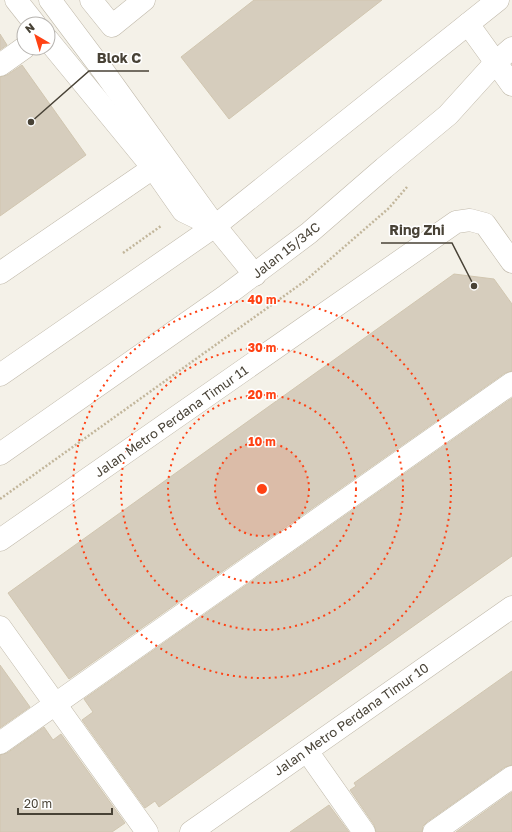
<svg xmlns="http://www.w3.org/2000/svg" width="512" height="832" font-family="'Golos Text',sans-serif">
<rect width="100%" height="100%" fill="#f4f1e8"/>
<g fill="#d6cdbd" stroke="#d1c6b0">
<polygon points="254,0 382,0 229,119 181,57"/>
<polygon points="0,34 7,45 0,50"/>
<polygon points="22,65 86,155 0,216 0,77 7,75"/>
<polygon points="454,274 494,279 512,304 512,371 505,373 69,679 8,593"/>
<polygon points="512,398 512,556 159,807 155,801 145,808 82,720 93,712 84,699"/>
<polygon points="0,665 30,707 0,728"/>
<polygon points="512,671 512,765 505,767 427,822 423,826 422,832 376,832 374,825 350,790 356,786 354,783"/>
<polygon points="44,727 53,740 61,734 125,823 112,832 0,832 0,755 7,753"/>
<polygon points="512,792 512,832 456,832"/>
<polygon points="329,805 349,832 290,832"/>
</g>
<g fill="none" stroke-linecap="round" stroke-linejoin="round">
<g stroke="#c0b9aa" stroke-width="23">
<g id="minor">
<polyline points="16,0 35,24"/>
<polyline points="50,0 104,72 215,226 255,275"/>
<polyline points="91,0 112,26 144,0"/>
<polyline points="468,24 512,85"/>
<polyline points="48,40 153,168 183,211 212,225"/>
<polyline points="0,65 24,48"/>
<polyline points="0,273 153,168"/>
<polyline points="0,375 215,226 498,0"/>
<polyline points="0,454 224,297 309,233 384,168 448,115 496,62 512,48"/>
<polyline points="0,540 456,222 470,220 485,224 512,262"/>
<polyline points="0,627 147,832"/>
<polyline points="0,743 512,383"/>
<polyline points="307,751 364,832"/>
<polyline points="191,832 512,607"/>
<polyline points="434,832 512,777"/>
</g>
</g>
<g stroke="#c2b69b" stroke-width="2.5" stroke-dasharray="2 2" stroke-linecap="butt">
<polyline points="123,253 161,226"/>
<polyline points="0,499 305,281 389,208 407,187"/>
</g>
<use href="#minor" stroke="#fff" stroke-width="22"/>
</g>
<circle cx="262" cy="489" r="47" fill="#ff4214" fill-opacity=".12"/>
<g fill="none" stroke="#ff4214" stroke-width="2" stroke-dasharray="2 4">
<circle cx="262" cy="489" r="47"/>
<circle cx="262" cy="489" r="94"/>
<circle cx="262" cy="489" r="141"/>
<circle cx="262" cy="489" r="189"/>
</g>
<g text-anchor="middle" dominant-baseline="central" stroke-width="3" stroke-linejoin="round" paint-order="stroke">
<g font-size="13" fill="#484236" stroke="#fff">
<text transform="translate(286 250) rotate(-38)">Jalan 15/34C</text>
<text transform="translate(171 421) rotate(-35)">Jalan Metro Perdana Timur 11</text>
<text transform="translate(351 719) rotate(-35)">Jalan Metro Perdana Timur 10</text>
</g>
</g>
<circle cx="262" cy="489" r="6" fill="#ff4214" stroke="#fff" stroke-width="2"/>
<g font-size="12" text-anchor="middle" font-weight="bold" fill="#ff4214" stroke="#fff" stroke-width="3" stroke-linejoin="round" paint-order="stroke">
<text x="262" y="304">40 m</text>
<text x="262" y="352">30 m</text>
<text x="262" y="399">20 m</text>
<text x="262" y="446">10 m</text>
</g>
<path fill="none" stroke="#484236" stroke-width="1.5" d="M31 122L89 71H149M474 286L452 243H381"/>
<g fill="#484236" stroke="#fff" stroke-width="1.5">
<circle cx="31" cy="122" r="4"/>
<circle cx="474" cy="286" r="4"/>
</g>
<g font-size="14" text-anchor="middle" font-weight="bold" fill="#484236" stroke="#fff" stroke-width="3" stroke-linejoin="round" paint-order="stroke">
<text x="119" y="63">Blok C</text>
<text x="417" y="235">Ring Zhi</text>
</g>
<g transform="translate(36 36) rotate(322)"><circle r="19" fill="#ffffff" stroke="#b6b3af"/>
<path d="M0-3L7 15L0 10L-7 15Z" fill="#ff4214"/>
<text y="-6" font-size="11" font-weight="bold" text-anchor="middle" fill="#484236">N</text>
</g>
<path d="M18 808v6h94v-6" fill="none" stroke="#484236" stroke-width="2"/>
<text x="24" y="808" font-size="12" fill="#484236" stroke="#ffffff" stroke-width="3" paint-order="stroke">20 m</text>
</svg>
